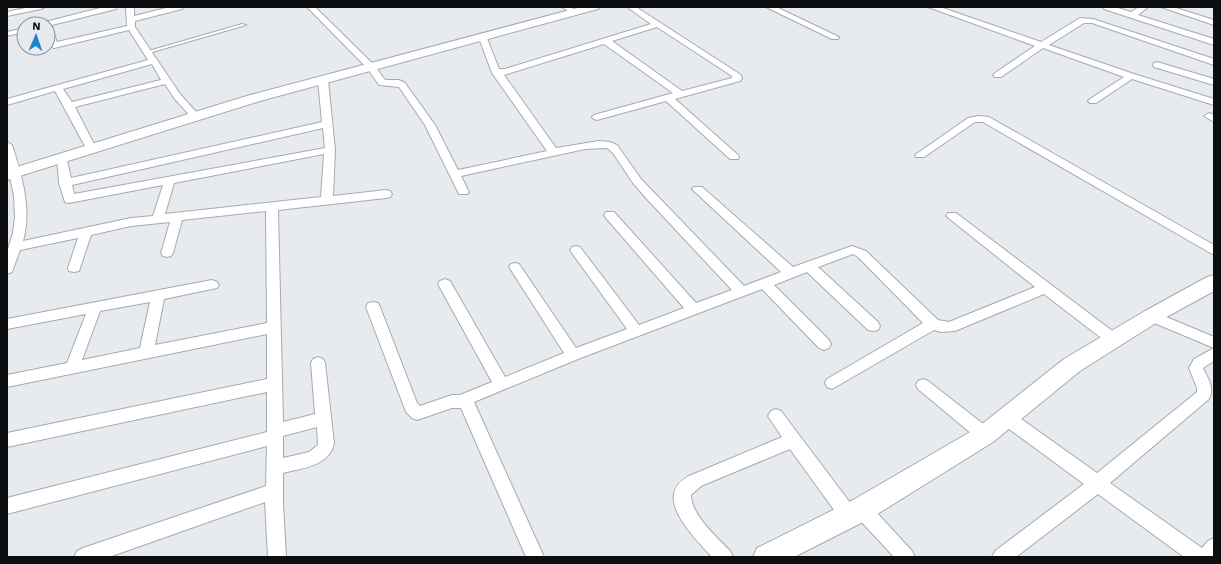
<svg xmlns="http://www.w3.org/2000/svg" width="1221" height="564" font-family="'Work Sans',sans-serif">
<rect width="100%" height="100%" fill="#e7eaef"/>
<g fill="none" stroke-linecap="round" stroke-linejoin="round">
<g stroke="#a7a9ae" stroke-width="2">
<polygon id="lane" points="242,24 246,25 149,53 145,52"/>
</g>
<g stroke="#a7a9ae" stroke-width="2">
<g id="street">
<polygon points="30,7 45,7 41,9 7,16 7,12"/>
<polygon points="104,7 117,7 116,9 48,26 48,24 44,24 45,22"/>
<path d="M 126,7 L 134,7 L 134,16 L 170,7 L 183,7 L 182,9 L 135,21 L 135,27 L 180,94 L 198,114 L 200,116 L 198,118 L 192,118 L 174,98 L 165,84 L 75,107 L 96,148 L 91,151 L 86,148 L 55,91 L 7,105 L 7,99 L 148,60 L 129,30 L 54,48 C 46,45 48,34 48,28 L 52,30 L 57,42 L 127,26 ZM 152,64 L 161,80 L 72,102 L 63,89 Z"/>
<path d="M 307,7 L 315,7 L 374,65 L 385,80 L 399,80 L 405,83 L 435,125 L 458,170 L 547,151 L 492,73 L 479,38 L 480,36 L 486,36 L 499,69 L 505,69 L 651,24 L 627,7 L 636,7 L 741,75 L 742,79 L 740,81 L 675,99 L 738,155 L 739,157 L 738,159 L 730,159 L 666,101 L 597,120 L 594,119 L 592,117 L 594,115 L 673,93 L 604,44 L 504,75 L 556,148 L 599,141 L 610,142 L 617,145 L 641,179 L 744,286 L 781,272 L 694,191 L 692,189 L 694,187 L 702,187 L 793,267 L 852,246 L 866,251 L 938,320 L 949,322 L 1035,287 L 946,216 L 948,213 L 956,213 L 1119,336 L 1121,340 L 1119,344 L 1114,345 L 1109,344 L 1044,294 L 955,331 L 941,332 L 934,330 L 832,389 L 827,387 L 825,383 L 827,379 L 923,323 L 858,257 L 853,254 L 818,267 L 878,322 L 880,326 L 878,330 L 873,331 L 868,330 L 807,272 L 774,285 L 829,340 L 831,344 L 829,348 L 824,350 L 819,348 L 762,289 L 578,359 L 474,402 L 544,557 L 526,557 L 461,408 L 452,408 L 417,420 L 412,418 L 406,412 L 366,307 L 368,303 L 373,302 L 378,303 L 380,307 L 417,403 L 420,406 L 452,395 L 460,395 L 492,382 L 438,284 L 440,281 L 445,279 L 450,281 L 505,377 L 564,353 L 511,270 L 509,267 L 511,264 L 515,263 L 519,264 L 576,348 L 627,329 L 572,253 L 570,250 L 572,247 L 576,246 L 580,247 L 639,325 L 684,308 L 606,218 L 604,215 L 606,212 L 614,212 L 696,303 L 732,290 L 646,198 L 633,183 L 613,153 L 607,148 L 585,149 L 461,176 L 469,192 L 467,194 L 459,194 L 425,125 L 399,87 L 379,85 L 368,69 ZM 657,27 L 732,76 L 732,78 L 682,91 L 612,41 Z"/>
<polygon points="562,7 571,7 578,13 574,15"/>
<polygon points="766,7 776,7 839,37 838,39 832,39"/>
<polygon points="928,7 940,7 1041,42 1080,18 1093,19 1214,59 1214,65 1092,23 1084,23 1049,45 1134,74 1214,99 1214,105 1132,79 1096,103 1090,103 1088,101 1090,99 1124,77 1043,48 1001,77 995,77 993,75 995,73 1035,46"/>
<polygon points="1103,7 1115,7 1131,12 1139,7 1148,7 1138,15 1214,39 1214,45 1104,9"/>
<polygon points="1161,7 1173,7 1214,20 1214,25"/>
<polygon points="24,28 24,32 7,36 7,32"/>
<polygon points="1157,62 1214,79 1214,85 1154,67 1153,65 1154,63"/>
<path d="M 323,77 L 328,80 L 335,150 L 333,196 L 386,190 L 390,191 L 392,194 L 390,197 L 386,198 L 278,210 L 283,422 L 315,414 L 311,363 L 313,359 L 318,357 L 323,359 L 325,363 L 334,443 C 330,466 302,468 283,473 L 283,503 L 286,557 L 268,557 L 265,502 L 109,557 L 74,557 L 77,551 L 83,548 L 266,486 L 267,446 L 7,514 L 7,498 L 267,432 L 267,392 L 7,447 L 7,433 L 267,379 L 267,334 L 7,387 L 7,375 L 67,363 L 86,314 L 7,329 L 7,319 L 212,280 L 217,282 L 219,285 L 217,288 L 164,299 L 155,345 L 267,323 L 266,211 L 182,220 L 173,253 L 171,256 L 167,257 L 163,256 L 161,253 L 170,222 L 131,226 L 91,235 L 79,271 L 74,272 L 69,271 L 68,268 L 78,238 L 20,250 L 12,272 L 7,274 L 7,252 L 13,233 L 15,217 L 14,196 L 7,163 L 7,142 L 12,145 C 22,176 32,209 23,241 L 131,218 L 153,216 L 163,185 L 69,203 L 65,202 L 59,183 L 57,158 L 62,155 L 66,156 L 71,178 L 322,122 L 318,80 ZM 323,128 L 325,148 L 74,194 L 72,185 ZM 324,154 L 321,197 L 165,214 L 174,183 ZM 150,302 L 140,348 L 82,360 L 100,311 ZM 317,427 L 318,445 L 309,452 L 283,458 L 283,436 Z"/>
<polygon points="1209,113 1214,115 1214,122 1204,116"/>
<polygon points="978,116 989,117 1214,245 1214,255 983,122 975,122 924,157 916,157 915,155 968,118"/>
<path d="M 1152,311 L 1214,337 L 1214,361 L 1203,368 C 1208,379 1215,388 1209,399 L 1110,483 L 1202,548 L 1208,541 L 1214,538 L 1214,557 L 1184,557 L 1098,494 L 1016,557 L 992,557 L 995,551 L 1084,484 L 1001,423 L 999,418 L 1001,413 L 1007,411 L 1013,413 L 1097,473 L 1197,392 L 1197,388 L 1189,368 L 1194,359 L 1214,348 L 1147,320 L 1145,316 L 1147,312 Z"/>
<polygon points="923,379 928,381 991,430 993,435 991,440 985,442 979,440 918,389 916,385 918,381"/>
<path d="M 776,409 L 781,411 L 854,508 L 856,503 L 862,501 L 868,503 L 912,551 L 915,557 L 894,557 L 856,516 L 854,521 L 848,523 L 842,521 L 790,449 L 701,486 L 691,495 C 691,515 717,537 730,551 L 733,557 L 712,557 C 699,543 670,514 674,494 C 675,485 682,480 689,476 L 782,437 L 768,416 L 771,411 Z"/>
</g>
</g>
<g stroke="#a7a9ae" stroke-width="2">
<g id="secondary">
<polygon points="581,7 600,7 598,9 260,101 7,180 7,170 250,95"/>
<polygon points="1214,275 1214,291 1159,321 1080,371 993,442 871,518 794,557 753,557 757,548 853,500 977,428 1064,359 1145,311 1207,277"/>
</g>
</g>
<use href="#lane" fill="#fff" fill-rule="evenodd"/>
<use href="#street" fill="#fff" fill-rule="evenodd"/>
<use href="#secondary" fill="#fff" fill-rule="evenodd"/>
</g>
<rect width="1221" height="564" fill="none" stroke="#0d0e0f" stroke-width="16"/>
<g transform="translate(36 36) rotate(2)"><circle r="19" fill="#e7eaef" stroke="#909295"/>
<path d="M0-3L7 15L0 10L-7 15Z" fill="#1883cd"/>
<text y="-6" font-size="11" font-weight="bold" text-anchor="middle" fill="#0d0e0f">N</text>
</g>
</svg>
